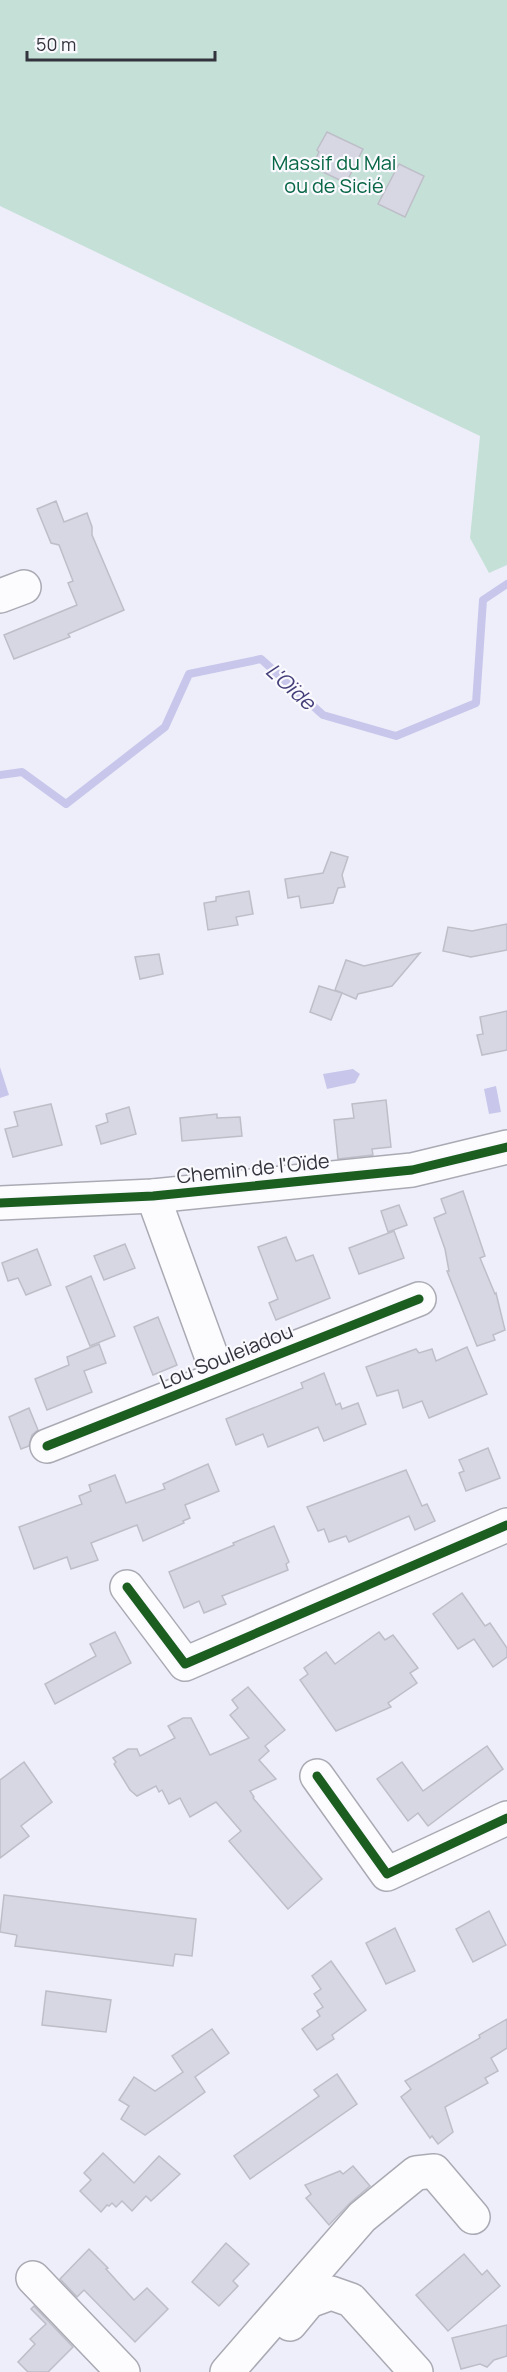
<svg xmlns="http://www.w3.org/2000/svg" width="507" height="2372" font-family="Manrope,sans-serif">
<rect width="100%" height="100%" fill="#eeeefa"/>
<polygon fill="#c5e0d7" points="0,0 507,0 507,565 489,573 470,538 480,436 0,206"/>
<g fill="#c8c7eb">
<polygon points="0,1067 9,1095 0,1098"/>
<polygon points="353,1069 360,1074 355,1083 327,1089 323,1074"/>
<polygon points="496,1086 501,1112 489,1114 484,1089"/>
</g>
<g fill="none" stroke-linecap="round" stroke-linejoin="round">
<polyline stroke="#c8c7eb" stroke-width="8" points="0,775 22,772 66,804 165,727 189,674 261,659 323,715 396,736 476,703 483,600 507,584"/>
</g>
<g fill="#d7d7e4" stroke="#bebec8" stroke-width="1.5">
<polygon points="327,132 363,149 346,183 312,167 319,152 317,150"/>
<polygon points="399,164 424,176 405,217 378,204"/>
<polygon points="56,501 64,522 87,513 92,527 92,535 124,610 68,634 70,637 14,659 4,635 77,605 68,583 73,581 59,545 51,543 37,509"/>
<polygon points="331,852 348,857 342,875 345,887 338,888 333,903 301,908 299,896 288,898 285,879 323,873"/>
<polygon points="249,891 253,914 236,917 238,925 208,930 204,903 216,901 216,897"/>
<polygon points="507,924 507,950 471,957 443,951 448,927 472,931"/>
<polygon points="420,953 392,986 358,994 356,999 335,990 346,960 364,966"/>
<polygon points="159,954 163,974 140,979 135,957"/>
<polygon points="319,986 342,993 331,1020 310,1012"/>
<polygon points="507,1011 507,1050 482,1055 477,1035 483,1034 480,1017"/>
<polygon points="386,1100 391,1147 372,1149 373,1155 338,1159 334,1120 354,1118 352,1104"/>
<polygon points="51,1104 62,1145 13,1157 5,1129 18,1126 14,1112"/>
<polygon points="129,1107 136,1134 101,1144 96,1126 108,1122 106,1114"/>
<polygon points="217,1114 217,1118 240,1117 242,1136 182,1141 180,1118"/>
<polygon points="463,1191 485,1256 480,1258 495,1294 496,1293 505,1330 493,1335 495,1340 477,1346 447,1271 449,1271 445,1249 434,1218 446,1213 441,1199"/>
<polygon points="399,1205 407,1225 388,1232 381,1211"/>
<polygon points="394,1231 404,1258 359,1274 349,1248"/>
<polygon points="286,1237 296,1261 313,1255 330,1298 276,1320 269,1303 278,1299 258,1247"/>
<polygon points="125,1244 135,1268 104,1280 94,1256"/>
<polygon points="37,1249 51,1285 26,1295 18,1278 8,1281 2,1263"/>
<polygon points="91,1276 115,1336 90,1346 66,1287"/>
<polygon points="158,1317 177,1365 153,1375 134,1327"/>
<polygon points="99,1344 106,1363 84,1371 92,1392 47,1410 35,1379 69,1365 67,1357"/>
<polygon points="467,1347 487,1394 429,1418 422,1401 403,1408 398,1390 377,1396 366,1367 416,1349 419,1353 432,1349 436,1361"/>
<polygon points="324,1373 336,1405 340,1403 342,1409 358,1403 366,1424 324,1441 318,1427 268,1447 263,1434 236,1445 226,1419 303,1388 301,1383"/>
<polygon points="29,1408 38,1430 32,1435 29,1446 21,1449 9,1417"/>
<polygon points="488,1448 500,1478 466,1491 459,1473 464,1471 459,1460"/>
<polygon points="208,1464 219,1491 185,1505 190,1518 183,1521 184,1523 143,1541 137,1525 91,1543 98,1560 71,1569 67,1557 34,1569 19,1527 82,1504 79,1496 91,1491 89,1485 115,1475 126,1503 165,1489 163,1484"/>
<polygon points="406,1470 422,1506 427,1504 435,1521 415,1530 409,1516 349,1542 346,1536 329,1542 324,1529 318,1531 307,1507"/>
<polygon points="274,1526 289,1562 286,1564 288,1570 222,1596 226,1604 204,1613 199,1601 184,1608 169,1572 234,1545 233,1543"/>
<polygon points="462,1593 485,1626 490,1623 507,1648 507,1657 493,1667 474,1639 458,1649 433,1614"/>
<polygon points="115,1632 131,1663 55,1704 45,1684 96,1656 90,1644"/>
<polygon points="379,1632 385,1640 393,1635 418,1668 410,1673 417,1683 388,1703 391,1707 336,1731 300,1680 308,1674 304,1668 326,1652 335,1664"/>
<polygon points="248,1687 285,1730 265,1746 269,1751 259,1760 276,1779 250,1791 254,1797 253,1798 322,1879 288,1909 229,1841 241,1831 216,1802 190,1817 180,1798 169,1804 162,1790 159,1792 156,1786 137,1796 130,1790 114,1764 116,1762 113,1758 128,1749 137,1749 140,1756 175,1738 168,1726 183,1718 191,1718 210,1755 249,1738 230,1715 238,1708 232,1700"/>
<polygon points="487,1746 503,1769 428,1826 418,1813 408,1821 377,1779 402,1762 423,1791"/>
<polygon points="24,1762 52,1802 21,1826 29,1836 0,1858 0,1780"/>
<polygon points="4,1895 196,1919 192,1956 175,1954 173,1966 15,1946 17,1935 0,1932"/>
<polygon points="489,1911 506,1945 473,1962 456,1929"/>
<polygon points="395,1928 415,1971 386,1984 366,1943"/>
<polygon points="331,1961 366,2010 332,2035 334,2039 317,2050 302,2029 320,2016 317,2011 323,2007 314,1994 321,1989 312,1976"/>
<polygon points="46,1991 111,2000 106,2032 42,2025"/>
<polygon points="507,2019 507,2048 491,2058 498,2071 485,2078 488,2083 445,2107 453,2132 438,2144 432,2136 430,2138 401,2097 411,2089 405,2081 480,2038 479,2035"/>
<polygon points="212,2029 229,2053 195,2077 205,2092 145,2135 121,2119 129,2106 119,2100 134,2077 155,2091 183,2072 172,2056"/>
<polygon points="337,2074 357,2104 250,2179 234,2156 319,2096 314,2090"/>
<polygon points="103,2153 134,2183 159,2156 180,2174 151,2201 146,2196 132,2211 122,2201 116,2207 112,2203 109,2206 107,2205 101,2212 80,2191 91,2180 84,2173"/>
<polygon points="353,2166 370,2186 350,2203 329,2225 306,2198 311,2194 305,2185 340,2171 343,2174"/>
<polygon points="226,2243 249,2264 233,2281 238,2286 219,2306 192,2282"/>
<polygon points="89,2249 108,2268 106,2269 134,2300 147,2288 168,2309 135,2342 84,2290 77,2297 60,2279"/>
<polygon points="464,2254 482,2275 487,2270 500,2286 448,2331 416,2295"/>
<polygon points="34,2306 73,2347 48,2372 28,2372 18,2362 35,2344 30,2339 46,2324 31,2309"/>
<polygon points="507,2325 507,2356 494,2360 487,2367 480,2364 461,2369 452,2338"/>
</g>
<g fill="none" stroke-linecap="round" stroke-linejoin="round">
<g stroke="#aaaab4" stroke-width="36">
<g id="minor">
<polyline points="0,596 24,587"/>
<polyline points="153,1196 219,1377"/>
<polyline points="0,1203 153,1196 412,1170 507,1147"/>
<polyline points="47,1446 419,1299"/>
<polyline points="127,1587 185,1664 507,1525"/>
<polyline points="317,1776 387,1874 507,1818"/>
<polyline points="33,2278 123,2372"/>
<polyline points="290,2324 309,2301 331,2293 351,2300 416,2372"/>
<polyline points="227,2372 362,2217 416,2173 434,2171 473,2217"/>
</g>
</g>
<use href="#minor" stroke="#fcfcfe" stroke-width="33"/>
<g stroke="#f9f9fe" stroke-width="13">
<g id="cycleway">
<polyline points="0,1203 153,1196 412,1170 507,1147"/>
<polyline points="47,1446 419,1299"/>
<polyline points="127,1587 185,1664 507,1525"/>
<polyline points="317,1776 387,1874 507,1818"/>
</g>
</g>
<use href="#cycleway" stroke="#1b5e20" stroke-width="9"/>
</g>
<g text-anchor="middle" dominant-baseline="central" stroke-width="4.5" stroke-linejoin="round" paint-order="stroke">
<g font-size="20" fill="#076644" stroke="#f9f9fe">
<text x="334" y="162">Massif du Mai<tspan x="334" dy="23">ou de Sicié</tspan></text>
</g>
<g font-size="20" fill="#33333d" stroke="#f9f9fe">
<text transform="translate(253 1168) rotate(-6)">Chemin de l'Oïde</text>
<text transform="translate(226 1356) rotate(-22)">Lou Souleiadou</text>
</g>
<g font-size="21" font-style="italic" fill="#443f79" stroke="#f9f9fe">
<text transform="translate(291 686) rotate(42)">L'Oïde</text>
</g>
</g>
<path d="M27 51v9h188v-9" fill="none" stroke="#33333d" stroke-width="3"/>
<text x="36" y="51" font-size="18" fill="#33333d" stroke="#f9f9fe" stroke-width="4.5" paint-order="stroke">50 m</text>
</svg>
